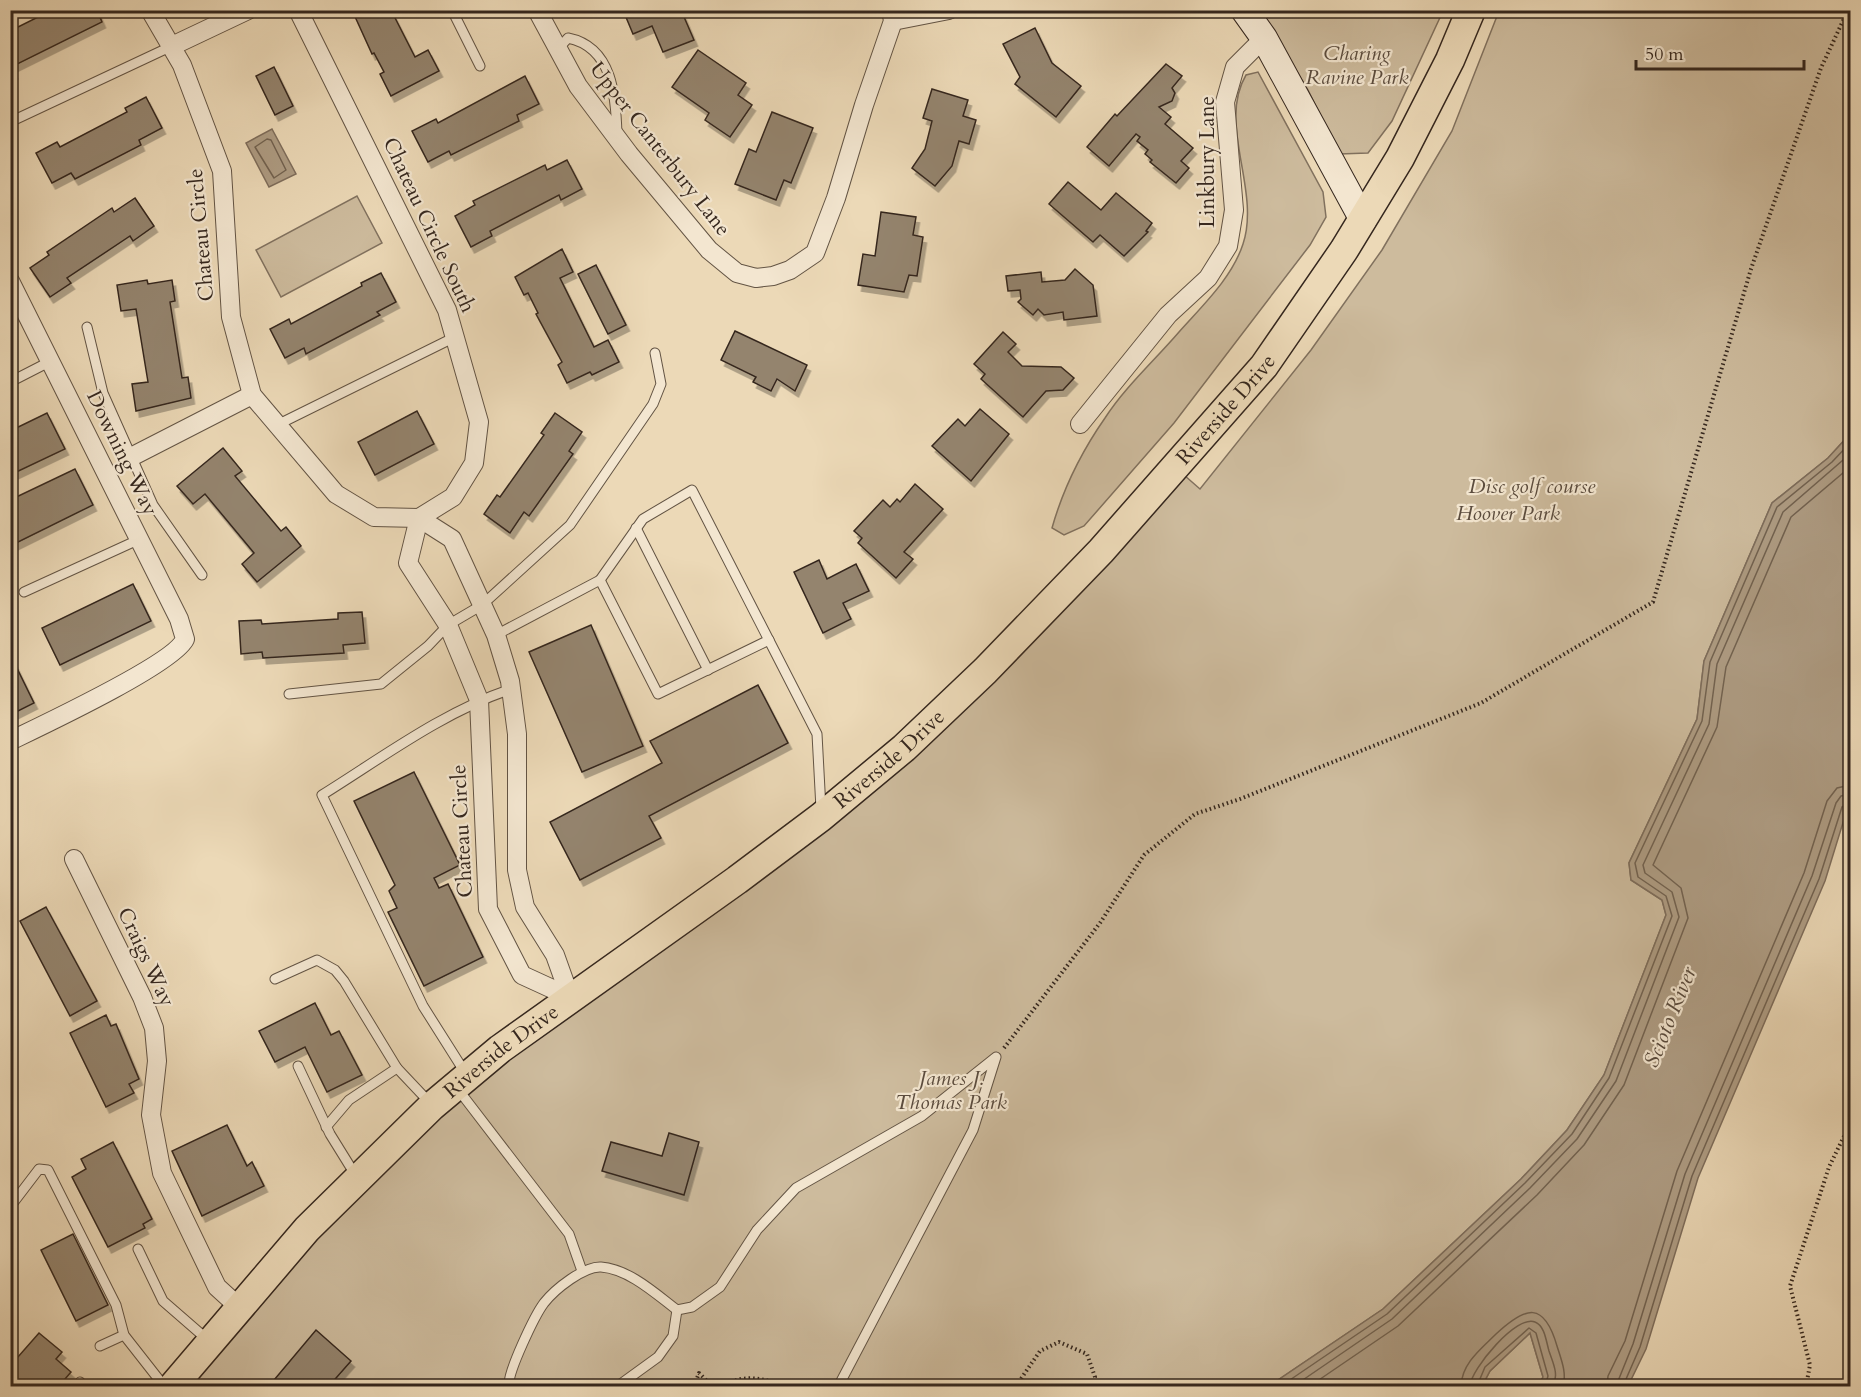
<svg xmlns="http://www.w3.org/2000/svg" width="1861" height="1397" font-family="Cardo,serif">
<defs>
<filter id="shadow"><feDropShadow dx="3.5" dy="6" stdDeviation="0" flood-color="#0004"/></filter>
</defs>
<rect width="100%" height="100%" fill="#ecd9b7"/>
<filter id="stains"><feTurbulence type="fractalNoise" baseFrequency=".00333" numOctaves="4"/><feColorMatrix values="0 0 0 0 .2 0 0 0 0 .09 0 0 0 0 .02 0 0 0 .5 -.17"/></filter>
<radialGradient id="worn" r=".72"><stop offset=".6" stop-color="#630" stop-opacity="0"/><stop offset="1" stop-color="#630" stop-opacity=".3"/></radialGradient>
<g fill="#cdbb9d" stroke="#81715e" stroke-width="1.5">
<polygon points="1260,11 1443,11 1392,121 1368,153 1339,154 1308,90"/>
<polygon points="1499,11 1850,11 1850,434 1828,458 1772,503 1704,661 1697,719 1629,863 1631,880 1662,900 1666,915 1604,1075 1567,1130 1521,1179 1383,1309 1269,1386 173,1386 357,1178 821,817 1176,468 1200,489 1311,350 1382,250 1452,131"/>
<path d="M 1258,72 L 1323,192 L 1326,217 L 1310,245 L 1174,423 L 1084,526 L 1064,535 L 1052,528 C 1063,489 1082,451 1105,418 C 1125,387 1155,360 1179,332 C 1202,306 1232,278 1243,244 C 1261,190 1217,124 1246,75 Z"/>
<polygon points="357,196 382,243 281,297 256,250"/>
<polygon points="1530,1333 1543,1377 1538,1386 1482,1386 1490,1371"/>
</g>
<g fill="#ae9c83" stroke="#7e6d5b" stroke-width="1.5">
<polygon points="272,129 296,174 269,187 246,143"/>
<polygon points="1850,434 1850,800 1825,881 1698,1178 1646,1349 1628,1386 1538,1386 1543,1377 1530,1333 1490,1371 1482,1386 1269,1386 1383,1309 1521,1179 1567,1130 1604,1075 1666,915 1662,900 1631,880 1629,863 1697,719 1704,661 1772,503 1828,458"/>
</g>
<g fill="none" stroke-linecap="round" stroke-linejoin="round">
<g stroke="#726250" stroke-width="1.5">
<polygon points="267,139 271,140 286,170 274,178 255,147"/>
<polyline points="1281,1386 1387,1314 1525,1183 1572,1134 1609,1078 1672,916 1666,896 1638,877 1635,863 1702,721 1710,662 1777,507 1832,462 1850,443"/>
<polyline points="1294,1386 1392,1319 1530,1188 1577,1139 1616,1081 1679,917 1672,892 1645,873 1643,865 1709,724 1717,664 1783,512 1850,454"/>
<polyline points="1310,1386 1398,1326 1537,1195 1584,1145 1624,1085 1688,918 1681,888 1653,865 1717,727 1726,667 1791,517 1850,467"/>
<path d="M 1461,1386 C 1462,1363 1481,1349 1496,1334 C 1526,1306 1544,1301 1557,1346 C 1561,1359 1567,1373 1563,1386"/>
<path d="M 1470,1386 C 1471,1369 1517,1314 1535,1322 C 1545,1326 1546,1341 1549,1351 C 1553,1363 1559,1374 1553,1386"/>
<polyline points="1477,1386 1485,1367 1529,1328 1536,1333 1548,1376 1545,1386"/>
<polyline points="1607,1386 1608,1376 1625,1341 1677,1171 1804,873 1827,801 1837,788 1850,785"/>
<polyline points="1616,1386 1633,1344 1685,1174 1812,876 1836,803 1841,796 1850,794"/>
<polyline points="1623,1386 1640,1347 1692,1176 1819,879 1842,807 1850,802"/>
</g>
</g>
<g fill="#94846e" stroke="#35271e" stroke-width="1.5" filter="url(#shadow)">
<polygon points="52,10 97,10 102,22 11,67 14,73 10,75 10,31"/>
<polygon points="352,10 391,10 415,57 428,50 439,71 391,96 380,74 384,72 374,53 372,54"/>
<polygon points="623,10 681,10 694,40 663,52 652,26 633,34"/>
<polygon points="1035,28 1052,63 1081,86 1056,117 1015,84 1020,77 1003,44"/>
<polygon points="698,50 746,83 738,95 752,105 730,137 705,120 709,113 672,87"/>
<polygon points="1166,64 1182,76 1172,88 1175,93 1172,101 1159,107 1171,117 1165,124 1193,148 1181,161 1189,168 1176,183 1150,162 1152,160 1145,154 1148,150 1137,141 1140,137 1136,134 1109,166 1087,147 1115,114 1117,116"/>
<polygon points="274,67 293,106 275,115 256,76"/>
<polygon points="525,76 539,104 517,115 519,121 451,155 449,151 428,162 412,131 436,119 438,123"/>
<polygon points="932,89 968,100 963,116 976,120 969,144 959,141 952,166 935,186 912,168 925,149 932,121 923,118"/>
<polygon points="146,97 162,128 139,140 141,145 75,179 71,173 52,183 36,153 57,142 60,147 127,112 125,108"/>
<polygon points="772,112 813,128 791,183 784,180 776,200 735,184 749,149 756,152"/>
<polygon points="567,160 582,189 561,200 559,195 490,231 492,236 471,247 455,216 475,205 473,201 545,165 547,170"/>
<polygon points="1068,182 1101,210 1116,193 1152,223 1146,231 1148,232 1124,256 1100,235 1093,242 1049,204"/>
<polygon points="135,198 154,226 133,241 130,236 67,278 71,283 50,297 30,268 49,255 47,252 112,208 114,212"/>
<polygon points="881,212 916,217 913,235 923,237 917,276 909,275 904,292 858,285 863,254 875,256"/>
<polygon points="562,249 573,272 560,278 594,347 608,340 619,362 592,375 590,372 567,383 558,365 562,362 536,314 538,313 528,293 524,295 515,277"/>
<polygon points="596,265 626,325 608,334 578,274"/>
<polygon points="1075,269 1093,285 1097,316 1064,320 1063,312 1044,315 1038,309 1033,315 1018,302 1021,299 1020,290 1008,291 1006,276 1041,272 1042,282 1065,280"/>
<polygon points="381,273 396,302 377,312 380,315 306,354 304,348 285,358 270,329 289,319 291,324 362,286 361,283"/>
<polygon points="147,280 148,284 172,280 175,301 170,302 182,378 188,377 191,398 136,411 132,384 148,382 136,309 121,311 117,285"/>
<polygon points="735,331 807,365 795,391 777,379 771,391 753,382 756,377 721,360"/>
<polygon points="1003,332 1016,344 1008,352 1022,366 1061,367 1074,378 1063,390 1046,391 1023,417 981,379 985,374 974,364"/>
<polygon points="980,409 1009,434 971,481 932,446 958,419 965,426"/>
<polygon points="417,411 434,444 375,475 358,442"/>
<polygon points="47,413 65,449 10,475 10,431"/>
<polygon points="555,413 582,432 569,451 573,454 529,516 524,512 510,533 484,514 497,495 500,497 544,435 541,433"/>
<polygon points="223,448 242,471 235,476 281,531 286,527 301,546 257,582 242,564 254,553 205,494 193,504 177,486"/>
<polygon points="75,469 93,505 10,546 10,500"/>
<polygon points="915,484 943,509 904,552 913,559 896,578 858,543 862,538 854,531 883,500 890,507 897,499 900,502"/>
<polygon points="819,560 827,579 856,564 869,591 843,603 851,619 823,633 794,572"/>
<polygon points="133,584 151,621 60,665 42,628"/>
<polygon points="362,612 365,643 343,645 344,653 263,658 262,652 241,654 239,621 261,620 262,624 338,619 338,613"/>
<polygon points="591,625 643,746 582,772 529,652"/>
<polygon points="10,654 34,703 10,715"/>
<polygon points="758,685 788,743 649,816 661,838 580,880 550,822 662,763 650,741"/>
<polygon points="414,772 460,865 434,878 439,888 448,884 483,957 424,986 388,912 397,908 389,891 395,885 354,801"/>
<polygon points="46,907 97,1001 70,1016 20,921"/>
<polygon points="315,1003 331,1035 339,1031 362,1075 327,1092 305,1047 275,1062 259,1031"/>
<polygon points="106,1015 111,1026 116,1024 139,1079 129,1084 134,1093 106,1107 70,1033"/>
<polygon points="227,1125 247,1166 252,1162 264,1186 202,1216 172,1151"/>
<polygon points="669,1133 699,1142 684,1195 602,1171 611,1142 662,1156"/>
<polygon points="113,1142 152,1219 143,1224 145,1228 108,1247 72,1177 86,1169 81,1159"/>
<polygon points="73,1234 108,1305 76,1321 41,1250"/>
<polygon points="316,1330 351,1361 329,1386 269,1386"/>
<polygon points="39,1333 62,1352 56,1359 71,1372 59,1386 10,1386 10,1366"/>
</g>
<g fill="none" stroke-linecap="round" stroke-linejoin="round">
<g stroke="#635444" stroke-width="11">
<g id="lane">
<polyline points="452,10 480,66"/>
<path d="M 558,49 L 568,38 C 613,47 616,97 617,135"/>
<polyline points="10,122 172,46"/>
<polyline points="87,327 103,393 153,505 202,575"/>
<polyline points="10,382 51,361"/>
<polyline points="277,425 455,337"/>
<polyline points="636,528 708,670"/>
<polyline points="600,580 658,694 769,640"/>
<polyline points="24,592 140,539"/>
<polyline points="496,635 600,580 643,519 692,490 817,734 821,809"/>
<polyline points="289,694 381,684 428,646 448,625 482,605 570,525 653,404 661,384 655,353"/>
<polyline points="275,979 317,960 335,970 344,981 397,1068 431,1104"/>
<polyline points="298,1066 330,1134 356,1176"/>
<path d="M 466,1074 L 423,1006 L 322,795 C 383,757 443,712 511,689"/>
<polyline points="457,1088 569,1234 582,1271"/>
<polyline points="326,1127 349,1100 397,1068"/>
<polyline points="10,1207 39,1169 48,1170 116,1305 124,1335 164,1386"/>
<polyline points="138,1249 163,1301 209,1341"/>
<polyline points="100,1346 124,1335"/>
<polyline points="10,1356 11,1355"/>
<polyline points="77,1386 80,1382"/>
<path d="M 509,1386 C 507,1373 535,1315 544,1303 C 555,1289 584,1266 601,1267 C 629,1269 656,1294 677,1310 L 692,1307 L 720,1287 L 757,1230 L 796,1188 L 922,1116 L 996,1057 L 973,1130 L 839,1385"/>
<polyline points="618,1386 658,1357 673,1336 677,1310"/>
</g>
</g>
<g stroke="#635444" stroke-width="20">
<g id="street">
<polyline points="150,10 182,65 222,171 231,317 252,395 336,494 374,517 419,518 452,539 496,635 510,681 517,734 517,870 525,907 555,955 570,997"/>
<polyline points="298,10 447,310 479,422 474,463 453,497 419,518"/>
<polyline points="537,10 578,86 629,154 709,250 737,273 756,278 773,276 790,270 815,253 836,198 864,105 893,21 891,10"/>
<polyline points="893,21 949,10"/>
<polyline points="172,46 248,10"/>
<path d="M 10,281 L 179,619 L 185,639 C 175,663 41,726 10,741"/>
<polyline points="1080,424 1168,315 1208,278 1228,246 1234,210 1225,102 1235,67 1264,38"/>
<polyline points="131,457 252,395"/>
<polyline points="419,518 408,563 448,625 479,700 488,909 522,975 570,997"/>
<polyline points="74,859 142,997 154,1028 157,1061 151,1115 162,1173 217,1287 240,1308"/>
</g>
</g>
<g stroke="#35271e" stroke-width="28">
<polyline id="secondary" points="1244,10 1264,38 1363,220"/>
</g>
<g stroke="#35271e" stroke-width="31">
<g id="primary">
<path id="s1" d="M 173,1386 L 307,1229 L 432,1106 L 500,1049 L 737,880 L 821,817 L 904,748 L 985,671 L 1101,551 L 1264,366 L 1344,250 L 1400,158 L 1450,60 L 1471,10"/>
</g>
</g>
<g stroke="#35271e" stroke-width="4" stroke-dasharray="1.5 3" stroke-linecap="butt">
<polyline points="1004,1048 1100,923 1144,855 1195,814 1240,799 1481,703 1653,602 1751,269 1821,68 1848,10"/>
<polyline points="694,1386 699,1373 712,1386"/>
<path d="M 723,1386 C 744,1373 764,1379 787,1386"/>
<polyline points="1016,1386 1040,1351 1059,1342 1087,1354 1095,1377 1091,1386"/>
<polyline points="1806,1386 1810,1365 1790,1286 1829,1167 1850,1124"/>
</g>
<use href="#lane" stroke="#f3e6d0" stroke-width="9"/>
<use href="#street" stroke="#f3e6d0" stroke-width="18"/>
<use href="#secondary" stroke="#f3e6d0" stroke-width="26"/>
<use href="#primary" stroke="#ecd9b7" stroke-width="28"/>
</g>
<g text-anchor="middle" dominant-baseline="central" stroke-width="4.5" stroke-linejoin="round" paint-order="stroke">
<g font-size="21" font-style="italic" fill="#5b4c3e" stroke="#f3e6d0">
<text x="1357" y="53">Charing<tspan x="1357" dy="24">Ravine Park</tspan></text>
<text x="1532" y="486">Disc golf course</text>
<text x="1508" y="513">Hoover Park</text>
<text x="951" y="1078">James J.<tspan x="951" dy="24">Thomas Park</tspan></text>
</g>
<g font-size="21" fill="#35271e" stroke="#f3e6d0">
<text transform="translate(660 149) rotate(52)">Upper Canterbury Lane</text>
<text transform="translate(1207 162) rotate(-90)">Linkbury Lane</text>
<text transform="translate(429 225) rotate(65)">Chateau Circle South</text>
<text transform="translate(201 235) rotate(-95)">Chateau Circle</text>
<text stroke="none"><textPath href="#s1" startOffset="1442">Riverside Drive</textPath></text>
<text transform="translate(122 453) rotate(64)">Downing Way</text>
<text stroke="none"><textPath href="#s1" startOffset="956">Riverside Drive</textPath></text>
<text transform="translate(462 831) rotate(-93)">Chateau Circle</text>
<text transform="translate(146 957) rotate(65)">Craigs Way</text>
<text stroke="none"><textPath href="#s1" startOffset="470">Riverside Drive</textPath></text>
</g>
<g font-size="22" font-style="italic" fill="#594a3c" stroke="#f3e6d0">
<text transform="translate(1670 1017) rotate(-68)">Scioto River</text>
</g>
</g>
<rect width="1861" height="1397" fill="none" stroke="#ecd9b7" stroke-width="36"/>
<rect x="12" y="12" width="1837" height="1373" fill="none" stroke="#35271e" stroke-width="3"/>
<rect x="18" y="18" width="1825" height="1361" fill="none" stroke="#35271e" stroke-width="1.5"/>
<path d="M1636 60v9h168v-9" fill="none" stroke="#35271e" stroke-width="3"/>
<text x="1645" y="60" font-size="18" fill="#35271e" stroke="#f3e6d0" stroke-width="4.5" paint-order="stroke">50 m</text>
<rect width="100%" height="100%" filter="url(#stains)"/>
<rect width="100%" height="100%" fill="url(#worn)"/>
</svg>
